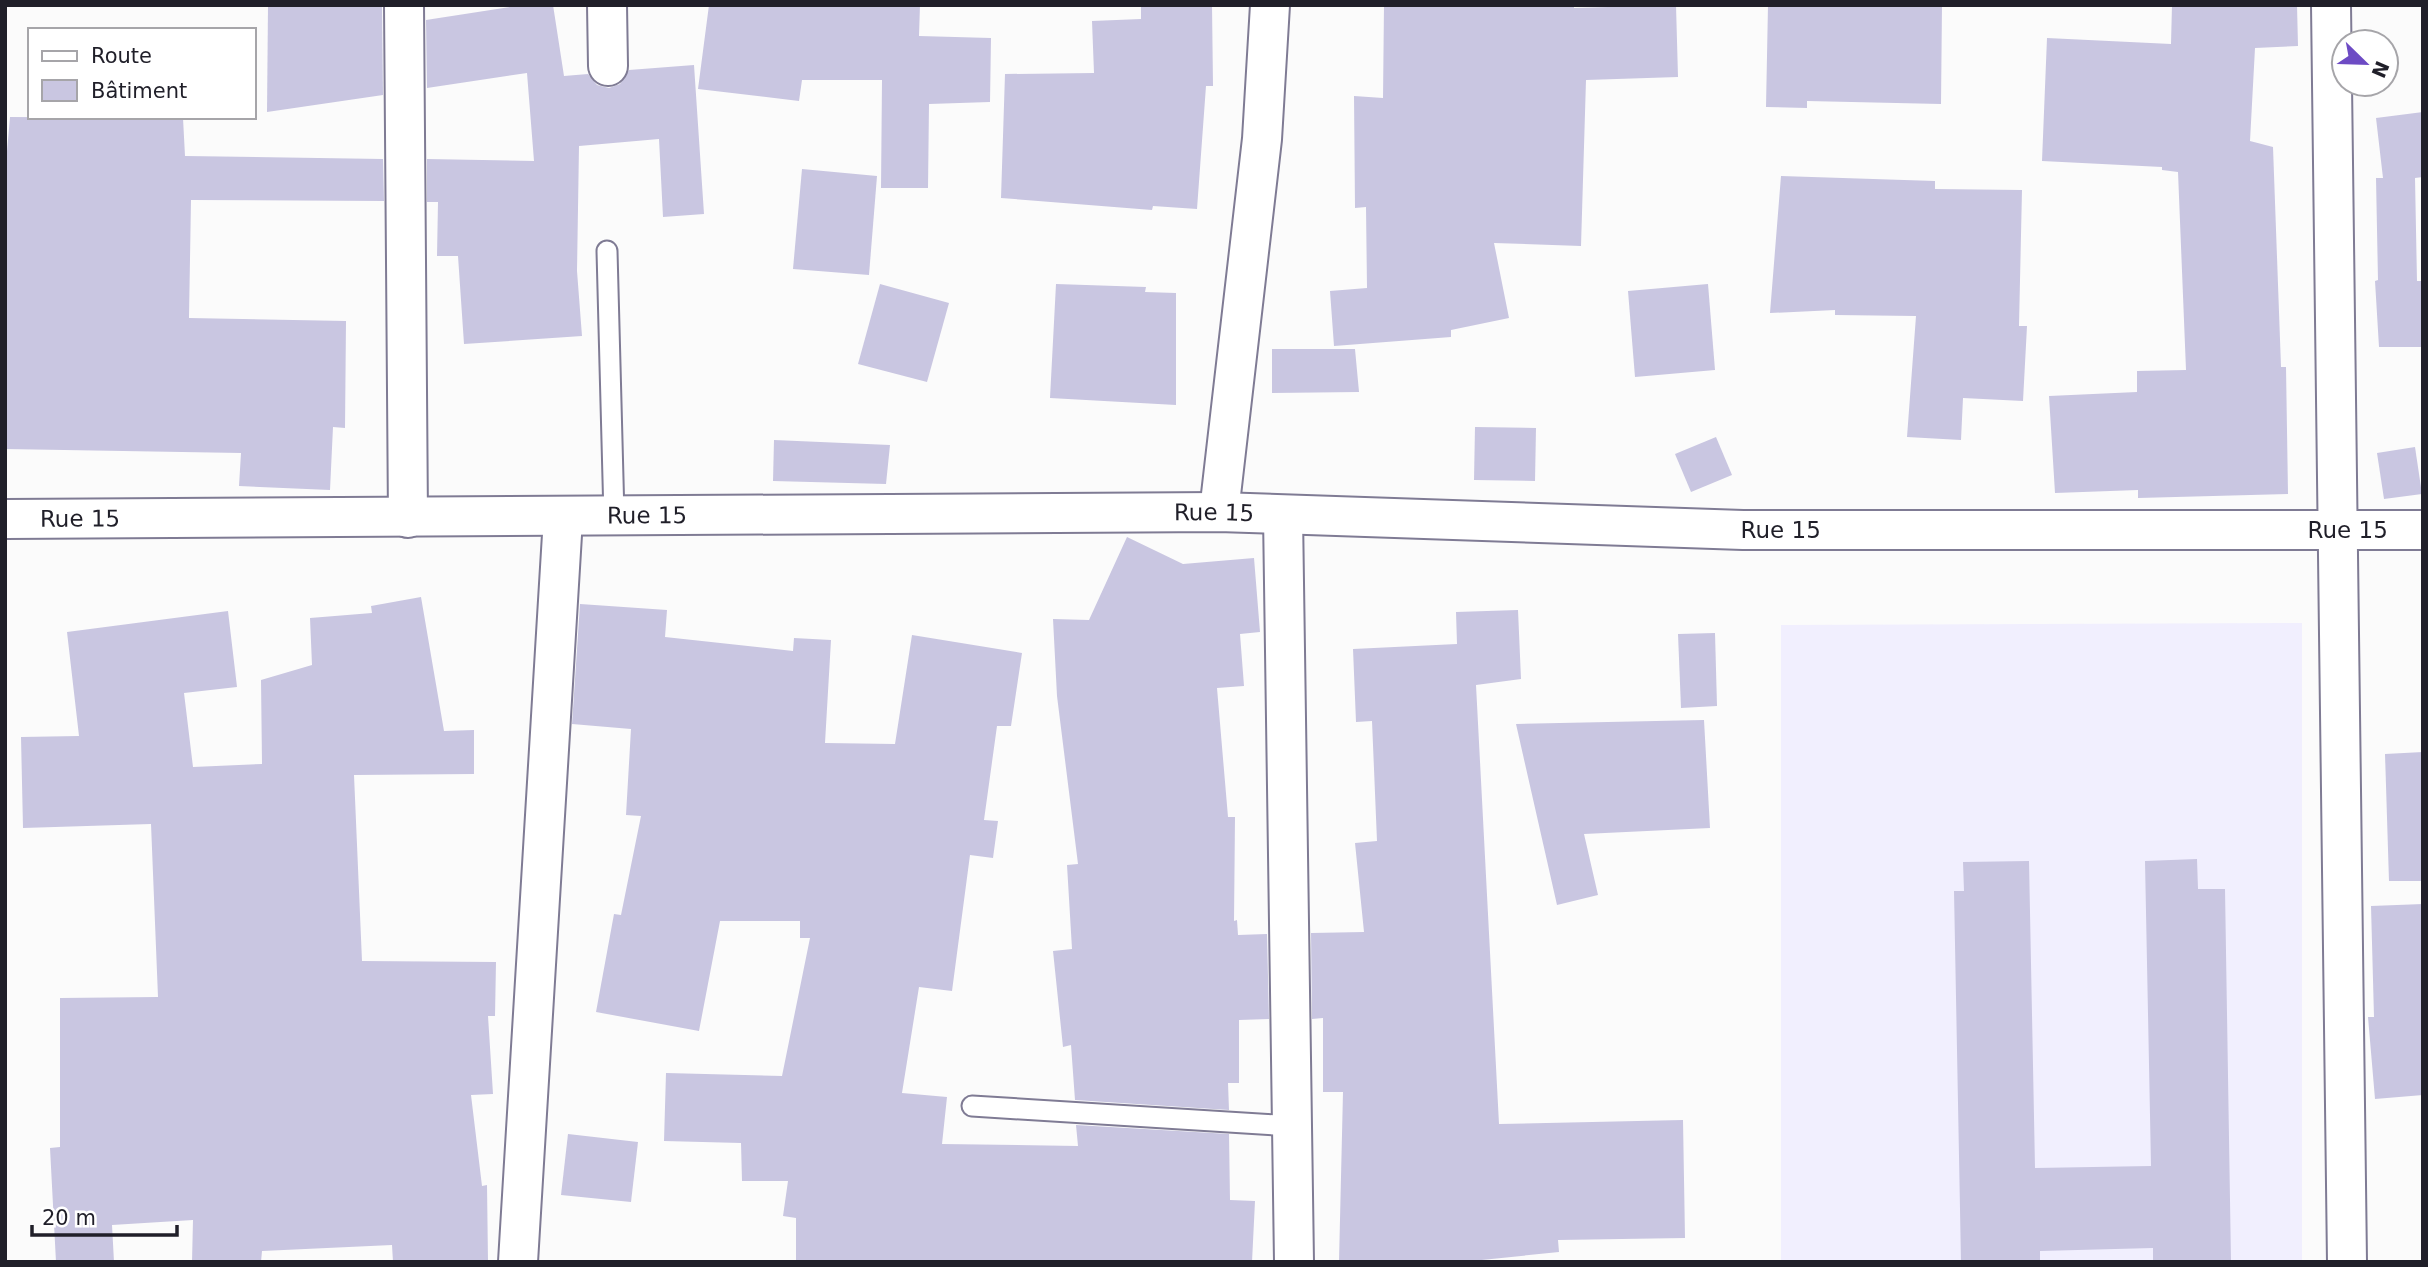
<svg xmlns="http://www.w3.org/2000/svg" width="2428" height="1267" font-family="'DejaVu Sans',sans-serif">
<rect width="100%" height="100%" fill="#fbfbfb"/>
<polygon fill="#f1effe" points="2302,623 2302,1262 1781,1262 1781,625"/>
<g fill="#c9c6e1">
<polygon points="523,5 553,5 564,76 588,74 597,85 609,88 620,84 629,70 694,65 704,214 663,217 659,139 579,146 577,271 582,336 464,344 458,256 437,256 438,202 427,202 427,159 534,161 527,73 427,88 426,20"/>
<polygon points="709,5 920,5 919,36 991,38 990,102 929,104 928,188 881,188 882,80 802,80 799,101 698,89"/>
<polygon points="1141,5 1212,5 1213,86 1206,86 1197,209 1153,206 1152,210 1001,198 1005,74 1094,73 1092,21 1141,19"/>
<polygon points="1384,5 1574,5 1574,8 1676,5 1678,77 1586,80 1581,246 1494,243 1509,318 1451,330 1451,337 1334,346 1330,291 1367,288 1366,207 1355,208 1354,96 1383,98"/>
<polygon points="1768,5 1942,5 1941,104 1807,101 1807,108 1766,107"/>
<polygon points="2172,5 2297,5 2298,46 2255,48 2250,141 2273,147 2281,367 2286,367 2288,494 2138,498 2138,490 2055,493 2049,396 2137,392 2137,371 2186,370 2178,172 2162,170 2162,167 2042,161 2047,38 2171,44"/>
<polygon points="268,6 382,7 383,95 267,112"/>
<polygon points="2423,112 2423,177 2415,178 2417,281 2423,281 2423,347 2379,347 2375,281 2378,280 2376,178 2383,178 2376,118"/>
<polygon points="10,117 183,118 185,156 383,159 384,201 191,200 189,318 346,321 345,428 333,427 330,490 239,486 241,453 5,449 5,174"/>
<polygon points="802,169 877,176 869,275 793,269"/>
<polygon points="1781,176 1935,181 1935,189 2022,190 2019,326 2027,326 2023,401 1963,398 1961,440 1907,437 1916,316 1835,315 1835,310 1770,313"/>
<polygon points="880,284 949,303 927,382 858,364"/>
<polygon points="1056,284 1146,287 1145,292 1176,293 1176,405 1050,398"/>
<polygon points="1708,284 1715,370 1635,377 1628,291"/>
<polygon points="1272,349 1355,349 1359,392 1272,393"/>
<polygon points="1475,427 1536,428 1535,481 1474,480"/>
<polygon points="1716,437 1732,475 1691,492 1675,454"/>
<polygon points="774,440 890,445 886,484 773,481"/>
<polygon points="2415,447 2422,494 2384,499 2377,453"/>
<polygon points="1127,537 1183,564 1254,558 1260,632 1240,634 1244,686 1217,688 1228,817 1235,817 1234,921 1237,920 1238,935 1267,934 1269,1019 1239,1020 1239,1083 1228,1083 1229,1110 1075,1100 1071,1045 1063,1047 1053,951 1072,949 1067,865 1078,864 1057,696 1053,619 1089,620"/>
<polygon points="421,597 444,731 474,730 474,774 354,775 362,961 496,962 495,1016 488,1016 493,1094 471,1095 482,1186 487,1185 488,1262 393,1262 392,1245 262,1251 261,1262 192,1262 193,1220 112,1225 114,1262 56,1262 50,1148 60,1147 60,998 158,997 151,824 23,828 21,737 79,736 67,632 228,611 237,687 184,693 193,767 262,764 261,680 312,665 310,618 372,613 371,606"/>
<polygon points="580,604 667,610 665,637 793,651 794,638 831,640 825,743 895,744 912,635 1022,653 1011,726 997,726 984,820 998,821 993,858 970,855 952,991 919,987 902,1093 947,1097 942,1144 1078,1146 1076,1125 1229,1134 1230,1200 1255,1201 1252,1262 796,1262 796,1218 783,1216 788,1181 742,1181 741,1143 664,1141 666,1073 782,1076 810,938 800,938 800,921 720,921 699,1031 596,1012 614,914 621,915 641,816 626,815 631,729 572,724"/>
<polygon points="1518,610 1521,679 1476,685 1499,1124 1683,1120 1685,1238 1558,1240 1559,1252 1462,1262 1339,1262 1343,1092 1323,1092 1323,1018 1312,1019 1311,933 1364,932 1355,843 1377,841 1372,721 1356,722 1353,649 1457,644 1456,612"/>
<polygon points="1715,633 1717,706 1681,708 1678,634"/>
<polygon points="1704,720 1710,828 1584,834 1598,895 1557,905 1516,724"/>
<polygon points="2423,752 2423,881 2389,881 2385,754"/>
<polygon points="2197,859 2198,889 2225,889 2231,1262 2153,1262 2153,1248 2040,1251 2040,1262 1961,1262 1954,891 1964,891 1963,862 2029,861 2035,1168 2151,1166 2145,861"/>
<polygon points="2423,904 2423,1095 2375,1099 2368,1017 2374,1017 2371,906"/>
<polygon points="568,1134 638,1142 631,1202 561,1195"/>
</g>
<g fill="none" stroke-linecap="round" stroke-linejoin="round">
<g stroke="#7f7b94" stroke-width="23">
<g id="lane">
<polyline points="607,251 614,517"/>
<polyline points="972,1106 1292,1126"/>
</g>
</g>
<g stroke="#7f7b94" stroke-width="42">
<g id="street">
<polyline points="404,5 408,518"/>
<polyline points="607,5 608,66"/>
<polyline points="2331,5 2347,1262"/>
<polyline points="1219,512 1262,139 1270,5"/>
<polyline points="1283,515 1294,1262"/>
<path id="s1" d="M 5,519 L 1219,512 L 1743,530 L 2423,530"/>
<polyline points="518,1262 563,518"/>
</g>
</g>
<use href="#lane" stroke="#fff" stroke-width="19"/>
<use href="#street" stroke="#fff" stroke-width="38"/>
</g>
<g text-anchor="middle" dominant-baseline="central" stroke-width="7" stroke-linejoin="round" paint-order="stroke">
<g font-size="23" fill="#201f29" stroke="#fff">
<text stroke="none"><textPath href="#s1" startOffset="1209">Rue 15</textPath></text>
<text stroke="none"><textPath href="#s1" startOffset="642">Rue 15</textPath></text>
<text stroke="none"><textPath href="#s1" startOffset="75">Rue 15</textPath></text>
<text stroke="none"><textPath href="#s1" startOffset="2343">Rue 15</textPath></text>
<text stroke="none"><textPath href="#s1" startOffset="1776">Rue 15</textPath></text>
</g>
</g>
<rect width="2428" height="1267" fill="none" stroke="#201f29" stroke-width="14"/>
<rect x="28" y="28" width="228" height="91" fill="#ffffff" stroke="#a6a5a9" stroke-width="2"/>
<rect x="42" y="51" width="35" height="10" fill="#ffffff" stroke="#a6a5a9" stroke-width="2"/>
<text x="91" y="63" font-size="21" fill="#201f29">Route</text>
<rect x="42" y="80" width="35" height="21" fill="#c9c6e1" stroke="#a6a5a9" stroke-width="2"/>
<text x="91" y="98" font-size="21" fill="#201f29">Bâtiment</text>
<g transform="translate(2365 63) rotate(113)"><circle r="33" fill="#ffffff" stroke="#a6a5a9" stroke-width="2"/>
<path d="M0-5L12 26L0 18L-12 26Z" fill="#6d4bc4"/>
<text y="-10" font-size="19" font-weight="bold" text-anchor="middle" fill="#201f29">N</text>
</g>
<path d="M32 1225v10h145v-10" fill="none" stroke="#201f29" stroke-width="3.5"/>
<text x="42" y="1225" font-size="21" fill="#201f29" stroke="#ffffff" stroke-width="5" paint-order="stroke">20 m</text>
</svg>
